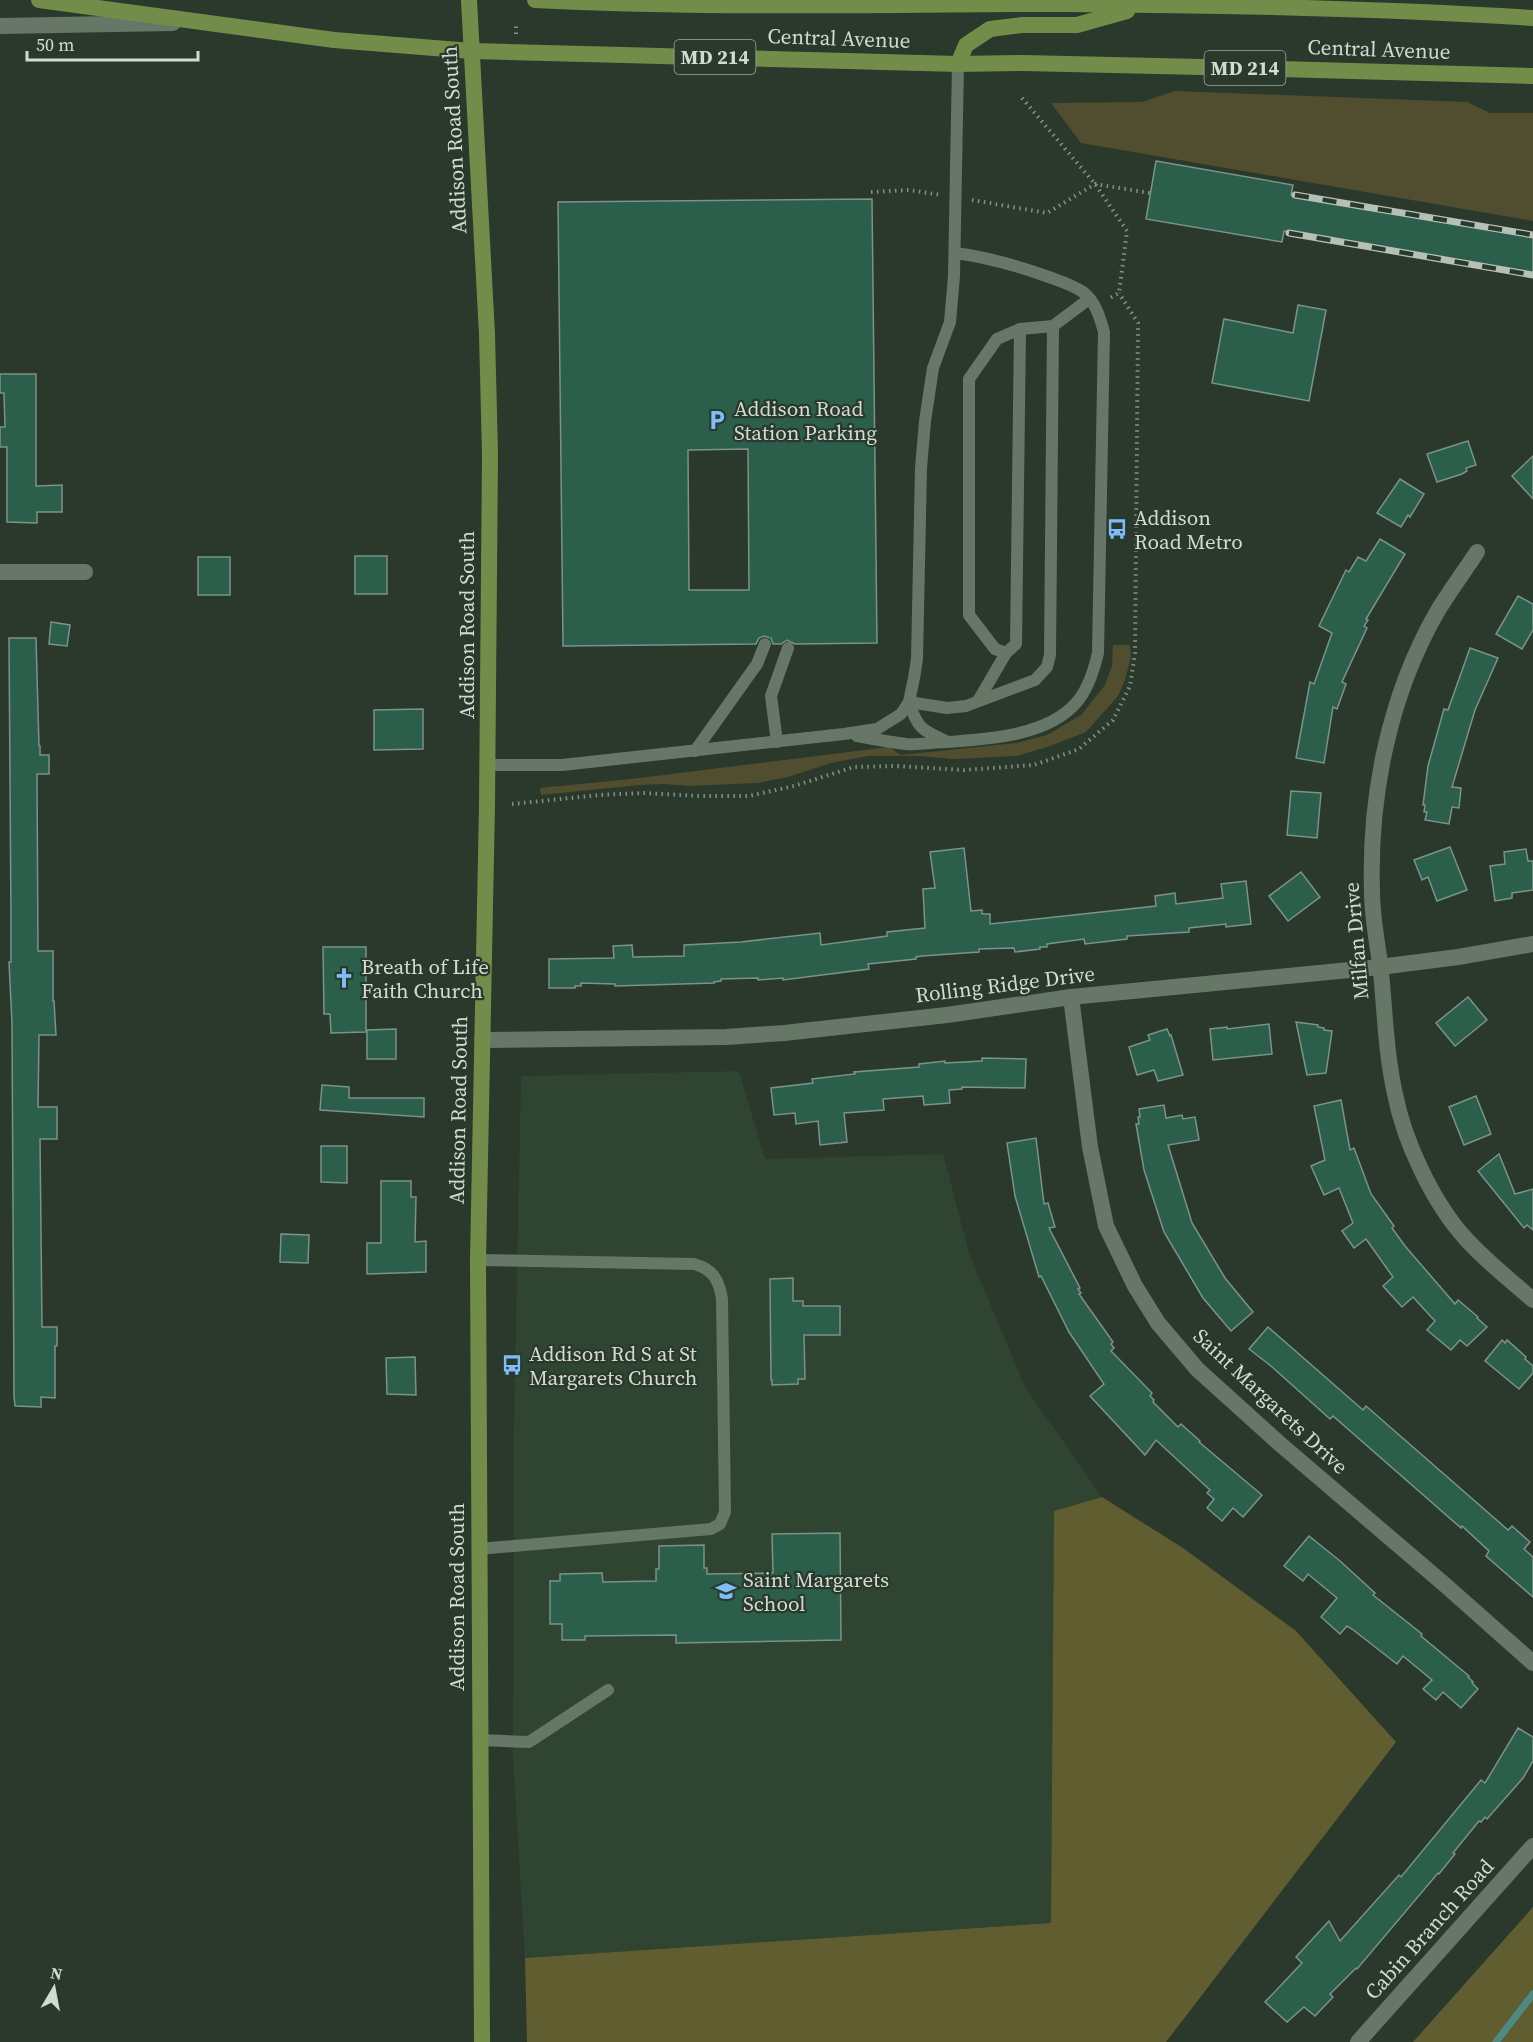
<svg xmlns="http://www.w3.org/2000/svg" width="1533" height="2042" font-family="'Source Serif 4',serif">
<rect width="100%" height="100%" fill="#2a392b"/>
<polygon fill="#2f4431" points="739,1071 765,1159 943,1154 969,1253 1025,1387 1102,1497 1054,1511 1051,1923 525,1958 513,1757 514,1422 521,1076"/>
<g fill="#504e2f">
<polygon points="1175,91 1467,102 1490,113 1533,113 1533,221 1081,143 1051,103 1142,102"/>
<polygon points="1113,645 1130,645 1131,656 1125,680 1118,696 1086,732 1050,746 1017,756 954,759 919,756 868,756 831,763 788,777 757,783 689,786 664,784 639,785 541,795 540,788 631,779 889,747 901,755 1016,743 1047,735 1081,715 1105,685 1112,666"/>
</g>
<g fill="#605e31">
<polygon points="1102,1497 1183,1548 1296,1631 1396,1742 1166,2042 527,2042 525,1958 1051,1923 1054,1511"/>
<polygon points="1533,1907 1533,2042 1413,2042"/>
</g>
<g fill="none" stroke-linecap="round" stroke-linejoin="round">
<polyline stroke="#4d8a84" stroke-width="7" points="1496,2042 1533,1994"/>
</g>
<g fill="#2b5e4b" stroke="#7b9388" stroke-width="1.5" fill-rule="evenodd">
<polygon points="1156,161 1293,185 1291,195 1533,236 1533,274 1284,231 1282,242 1146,219"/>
<path d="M 872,199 L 877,643 L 795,644 L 787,640 L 781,644 L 773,644 L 771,638 L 764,636 L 759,638 L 756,644 L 563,646 L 558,202 ZM 748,449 L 749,590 L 689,590 L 688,450 Z"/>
<polygon points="1298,305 1326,310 1309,401 1212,383 1224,319 1293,333"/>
<polygon points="0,374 36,374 36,486 62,485 62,512 37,512 37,523 7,522 7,447 0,447 0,427 5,427 4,393 0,393"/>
<polygon points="1468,441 1476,465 1466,468 1467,471 1462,474 1437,482 1427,454"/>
<polygon points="1533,456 1533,499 1512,476"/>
<polygon points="1400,479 1424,494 1410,517 1408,515 1401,527 1377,513"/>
<polygon points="1380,539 1405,554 1366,619 1368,620 1364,626 1367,628 1342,682 1346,684 1337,709 1333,707 1324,763 1296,758 1310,682 1314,684 1332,633 1319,626 1346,570 1349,572 1358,557 1366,561"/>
<rect x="355" y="556" width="32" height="38"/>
<rect x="198" y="557" width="32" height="38"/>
<polygon points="1518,596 1533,604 1533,630 1522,649 1496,634"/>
<polygon points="51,622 70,625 67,646 49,644"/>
<polygon points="9,638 36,638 39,746 40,746 40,755 49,755 49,774 37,774 38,951 53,951 53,1001 54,1001 56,1035 39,1035 38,1107 57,1107 57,1139 40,1139 42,1327 57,1327 57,1346 55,1346 55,1398 41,1397 41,1407 15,1406 14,1396 12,1023 9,962 11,962 11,920"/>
<polygon points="1470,648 1498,658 1475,710 1452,787 1461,788 1459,808 1452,807 1449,824 1425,820 1427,812 1424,812 1425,805 1423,805 1428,766 1444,709 1448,710"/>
<polygon points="423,709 423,749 374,750 374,710"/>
<polygon points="1291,791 1321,793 1317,838 1287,835"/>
<polygon points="1450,847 1467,890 1437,901 1428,877 1422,880 1414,860"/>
<polygon points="964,848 971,911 982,910 982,914 990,914 990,924 1156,906 1155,896 1175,893 1176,904 1223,898 1221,884 1246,881 1251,924 1226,927 1226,924 1189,928 1189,932 1127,936 1127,939 1085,944 1084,939 1047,944 1047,947 1040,947 1040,949 1015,952 1014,948 979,949 979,952 922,956 916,957 916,959 868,964 869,969 783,980 783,978 758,980 758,978 721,979 721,981 714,982 714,983 615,986 615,984 581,983 581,986 575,986 575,988 549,988 549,959 614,958 613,946 632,945 633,957 684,956 684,945 741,942 820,933 821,945 887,936 887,932 925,928 923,889 935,888 930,852"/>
<polygon points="1526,849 1528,861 1533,861 1533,890 1512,893 1512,898 1495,901 1490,866 1505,864 1504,852"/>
<polygon points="1301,872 1320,897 1288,921 1269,896"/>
<polygon points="323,947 366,947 366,1032 331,1033 330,1014 324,1014"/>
<polygon points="1468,997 1487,1020 1455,1046 1436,1023"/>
<polygon points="1296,1022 1318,1025 1318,1027 1324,1028 1324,1030 1332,1031 1326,1073 1307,1075"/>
<polygon points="1269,1024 1272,1054 1213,1060 1210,1029 1227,1027 1227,1029"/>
<polygon points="396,1029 396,1059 367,1059 367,1030"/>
<polygon points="1167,1029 1170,1036 1171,1035 1183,1075 1158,1081 1154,1070 1137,1075 1129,1047 1150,1040 1148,1035"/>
<polygon points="982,1058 1026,1059 1025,1088 962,1087 962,1089 949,1090 950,1103 924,1105 923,1096 883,1099 884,1110 844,1113 847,1142 820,1145 818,1121 796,1124 795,1113 774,1115 771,1088 813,1083 812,1079 855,1074 854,1072 919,1067 919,1064 945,1061 945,1063 982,1061"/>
<polygon points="322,1085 349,1087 349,1098 424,1098 424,1117 320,1110"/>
<polygon points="1476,1096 1491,1134 1464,1145 1449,1107"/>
<polygon points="1341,1100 1350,1150 1354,1148 1371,1194 1394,1226 1392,1228 1405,1246 1455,1304 1458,1300 1478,1317 1477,1318 1487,1327 1467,1346 1460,1340 1451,1350 1427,1330 1435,1321 1413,1297 1402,1307 1383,1286 1393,1277 1366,1239 1354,1248 1342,1231 1353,1223 1339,1188 1324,1195 1311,1166 1325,1160 1314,1106"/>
<polygon points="1164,1105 1166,1118 1182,1115 1183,1119 1195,1117 1199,1140 1168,1145 1192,1223 1225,1278 1253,1312 1231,1331 1203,1298 1164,1232 1144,1170 1136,1124 1139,1124 1138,1117 1140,1117 1139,1109"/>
<polygon points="1036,1138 1044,1204 1048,1203 1055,1227 1049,1228 1080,1288 1078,1289 1081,1293 1079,1294 1113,1342 1111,1344 1114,1348 1111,1351 1152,1393 1150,1396 1154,1400 1153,1402 1178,1427 1181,1424 1200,1441 1199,1442 1262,1495 1243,1517 1233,1508 1222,1521 1207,1508 1214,1499 1207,1493 1210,1490 1156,1440 1145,1455 1090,1396 1104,1384 1069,1332 1041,1276 1039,1277 1015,1196 1007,1143"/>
<polygon points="321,1146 347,1146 347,1183 321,1182"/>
<polygon points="1499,1154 1515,1194 1533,1189 1533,1230 1527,1225 1524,1228 1478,1171"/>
<polygon points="381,1181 411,1181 411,1197 416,1197 415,1242 426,1241 426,1272 367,1274 367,1243 381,1243"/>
<polygon points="281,1234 309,1235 308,1263 280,1262"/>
<polygon points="793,1278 793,1301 803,1301 803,1306 840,1306 840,1335 804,1335 805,1379 798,1379 798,1384 772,1385 772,1380 771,1380 770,1279"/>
<polygon points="1268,1327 1363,1410 1366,1406 1508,1530 1512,1526 1530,1542 1524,1549 1533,1557 1533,1597 1486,1556 1489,1551 1462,1526 1461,1528 1333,1416 1330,1419 1271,1366 1249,1349"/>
<polygon points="1502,1340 1505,1343 1507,1340 1526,1357 1525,1359 1533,1366 1533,1373 1519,1389 1485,1361"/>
<polygon points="415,1357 416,1395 387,1394 386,1358"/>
<polygon points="840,1533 841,1640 676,1643 676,1635 585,1636 585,1640 562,1640 562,1624 550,1624 550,1581 560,1581 560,1574 602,1573 603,1582 656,1581 656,1569 659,1569 659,1546 704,1545 704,1568 707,1568 707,1574 773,1573 772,1534"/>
<polygon points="1309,1536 1340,1561 1375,1593 1373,1595 1422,1634 1421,1636 1469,1676 1468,1677 1473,1682 1472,1683 1478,1689 1461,1708 1443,1692 1436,1700 1423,1689 1432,1680 1403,1656 1397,1664 1352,1629 1347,1626 1340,1634 1321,1617 1337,1598 1308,1574 1303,1581 1284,1566"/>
<polygon points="1518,1728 1533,1737 1533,1761 1523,1778 1487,1819 1485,1817 1481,1822 1479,1821 1453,1853 1455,1854 1439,1874 1438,1873 1357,1969 1356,1968 1330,1994 1333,1997 1315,2016 1304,2007 1287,2022 1265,2002 1302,1963 1296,1957 1329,1921 1340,1941 1399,1875 1401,1877 1481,1780 1485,1783"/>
</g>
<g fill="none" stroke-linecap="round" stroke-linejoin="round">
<g stroke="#859286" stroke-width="4" stroke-dasharray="1.5 4.5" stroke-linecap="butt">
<polyline points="516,34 516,23"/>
<polyline points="1022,98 1095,184 1127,231 1119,293 1110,298"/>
<polyline points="871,192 909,190 941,195"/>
<polyline points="972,200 1047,213 1095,184 1150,193"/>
<polyline points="512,804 600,795 643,793 700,796 749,796 794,786 854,767 896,766 964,770 1034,765 1079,749 1113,720 1130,686 1135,653 1138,323 1119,293"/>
</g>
<g stroke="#667767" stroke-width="12">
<polyline points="1006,653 995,649 969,615 969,379 997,339 1020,329 1053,326 1089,299"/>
<polyline points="978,701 1006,653 1016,644 1020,329"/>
<polyline points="909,702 947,708 966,706 1035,680 1047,667 1050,655 1053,326"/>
<path d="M 909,702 C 917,728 922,730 946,741"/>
<path d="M 857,736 C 873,739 890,742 906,744 C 920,745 934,742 948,742 C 988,739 1047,736 1076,703 C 1088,690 1094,670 1098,653 L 1104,332 C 1100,318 1096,302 1083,292 C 1073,285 1060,281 1049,277 C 1018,266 988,257 955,253"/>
<polyline points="777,742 771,696 788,648"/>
<polyline points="695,751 757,664 765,644"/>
<polyline points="487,765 562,765 844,734 877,729 901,714 909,702 914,678 917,659 921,468 925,421 933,368 950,322 954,276 958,64"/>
<path d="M 478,1260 L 694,1264 C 713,1269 719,1280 722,1299 L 725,1512 L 720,1524 L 711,1529 L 478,1549"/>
<polyline points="480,1740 529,1742 608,1690"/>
</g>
<g stroke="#667767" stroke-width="16">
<path d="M 1477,552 C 1464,572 1449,592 1437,612 C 1389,696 1369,796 1372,891 C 1372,919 1378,945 1381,972 C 1385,1013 1386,1054 1395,1094 C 1404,1141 1433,1203 1466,1239 C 1486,1261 1510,1280 1533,1300"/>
<polyline points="0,572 85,572"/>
<polyline points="1071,997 1090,1147 1106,1226 1135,1286 1158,1323 1197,1369 1280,1444 1444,1584 1533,1663"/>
<polyline points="482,1040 726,1037 784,1033 947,1015 1071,997 1380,967 1458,957 1533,944"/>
<polyline points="1358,2042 1533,1846"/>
</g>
<polyline stroke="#667767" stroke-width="16" points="0,26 173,23"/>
<g stroke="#718d49" stroke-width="16">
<polyline points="39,0 334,40 472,51 958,64 1023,63 1246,68 1533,76"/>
<polyline points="469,0 487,334 490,454 487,805 478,1260 482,2042"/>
<path d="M 535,0 C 711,9 886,4 1062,4 C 1219,5 1376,8 1533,18"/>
<polyline points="958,64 966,45 990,29 1022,25 1077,25 1127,11"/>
</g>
<g stroke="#b6c0b7" stroke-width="7">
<g id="rail">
<polyline points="1295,195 1533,235"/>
<polyline points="1289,233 1533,275"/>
</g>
</g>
<use href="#rail" stroke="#2a392b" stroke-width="4.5" stroke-dasharray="14" stroke-linecap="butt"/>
</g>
<defs>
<g id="parking-bare" transform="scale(1.62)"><path d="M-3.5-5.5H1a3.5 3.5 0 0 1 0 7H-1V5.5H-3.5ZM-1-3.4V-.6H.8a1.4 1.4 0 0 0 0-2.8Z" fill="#7ebdf9" stroke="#2a392b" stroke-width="2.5" paint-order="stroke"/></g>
<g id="bus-bare" transform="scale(1.62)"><path d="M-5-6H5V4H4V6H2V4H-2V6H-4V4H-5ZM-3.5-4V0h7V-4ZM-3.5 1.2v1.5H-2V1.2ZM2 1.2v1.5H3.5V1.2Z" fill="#7ebdf9" stroke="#2a392b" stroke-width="2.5" paint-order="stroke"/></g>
<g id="church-bare" transform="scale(1.62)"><path d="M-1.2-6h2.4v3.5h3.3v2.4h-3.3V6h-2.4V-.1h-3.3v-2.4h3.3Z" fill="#7ebdf9" stroke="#2a392b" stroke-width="2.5" paint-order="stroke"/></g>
<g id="school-bare" transform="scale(1.62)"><path d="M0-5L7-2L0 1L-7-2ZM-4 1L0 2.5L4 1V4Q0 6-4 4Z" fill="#7ebdf9" stroke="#2a392b" stroke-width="2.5" paint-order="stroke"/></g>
</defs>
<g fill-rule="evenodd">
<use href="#parking-bare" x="717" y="420"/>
<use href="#bus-bare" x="1117" y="529"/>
<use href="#church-bare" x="344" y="978"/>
<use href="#bus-bare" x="512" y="1365"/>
<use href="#school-bare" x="726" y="1591"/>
</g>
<g text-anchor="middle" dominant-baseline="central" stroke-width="4.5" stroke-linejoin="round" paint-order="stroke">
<g fill="#2a392b" stroke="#9faaa0" stroke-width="1.5">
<rect x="674.5" y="40" width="81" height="34" rx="4.5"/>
<rect x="1204.5" y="51" width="81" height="34" rx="4.5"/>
</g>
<g font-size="20" font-weight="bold" fill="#d1dbd2">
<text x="715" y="57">MD 214</text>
<text x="1245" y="68">MD 214</text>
</g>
<g font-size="21" fill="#d1dbd2" stroke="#2a392b">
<text transform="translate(839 38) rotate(2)">Central Avenue</text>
<text transform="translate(1379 49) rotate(2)">Central Avenue</text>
<text transform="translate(454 140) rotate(-93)">Addison Road South</text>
<text transform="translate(466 625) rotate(-90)">Addison Road South</text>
<text transform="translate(1356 941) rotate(-95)">Milfan Drive</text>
<text transform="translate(1005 984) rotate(-7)">Rolling Ridge Drive</text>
<text transform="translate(458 1110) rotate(-89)">Addison Road South</text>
<text transform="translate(1271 1401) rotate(43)">Saint Margarets Drive</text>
<text transform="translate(456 1597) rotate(-90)">Addison Road South</text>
<text transform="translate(1429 1929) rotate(-48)">Cabin Branch Road</text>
</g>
<g font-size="21" fill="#d1dbd2" stroke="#2a392b" text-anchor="start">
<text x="734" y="408">Addison Road<tspan x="734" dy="24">Station Parking</tspan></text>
<text x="1134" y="517">Addison<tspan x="1134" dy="24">Road Metro</tspan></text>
<text x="361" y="966">Breath of Life<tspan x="361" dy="24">Faith Church</tspan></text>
<text x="529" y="1353">Addison Rd S at St<tspan x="529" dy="24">Margarets Church</tspan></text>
<text x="743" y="1579">Saint Margarets<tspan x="743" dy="24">School</tspan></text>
</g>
</g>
<g transform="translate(54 1988) rotate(10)" stroke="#2a392b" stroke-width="4.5" paint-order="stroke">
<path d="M0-4.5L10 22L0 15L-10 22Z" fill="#d1dbd2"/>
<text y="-9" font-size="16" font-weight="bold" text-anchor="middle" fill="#d1dbd2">N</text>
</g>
<path d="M27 51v9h171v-9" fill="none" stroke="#d1dbd2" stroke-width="3"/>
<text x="36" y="51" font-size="18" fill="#d1dbd2" stroke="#2a392b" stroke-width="4.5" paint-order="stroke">50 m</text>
</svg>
